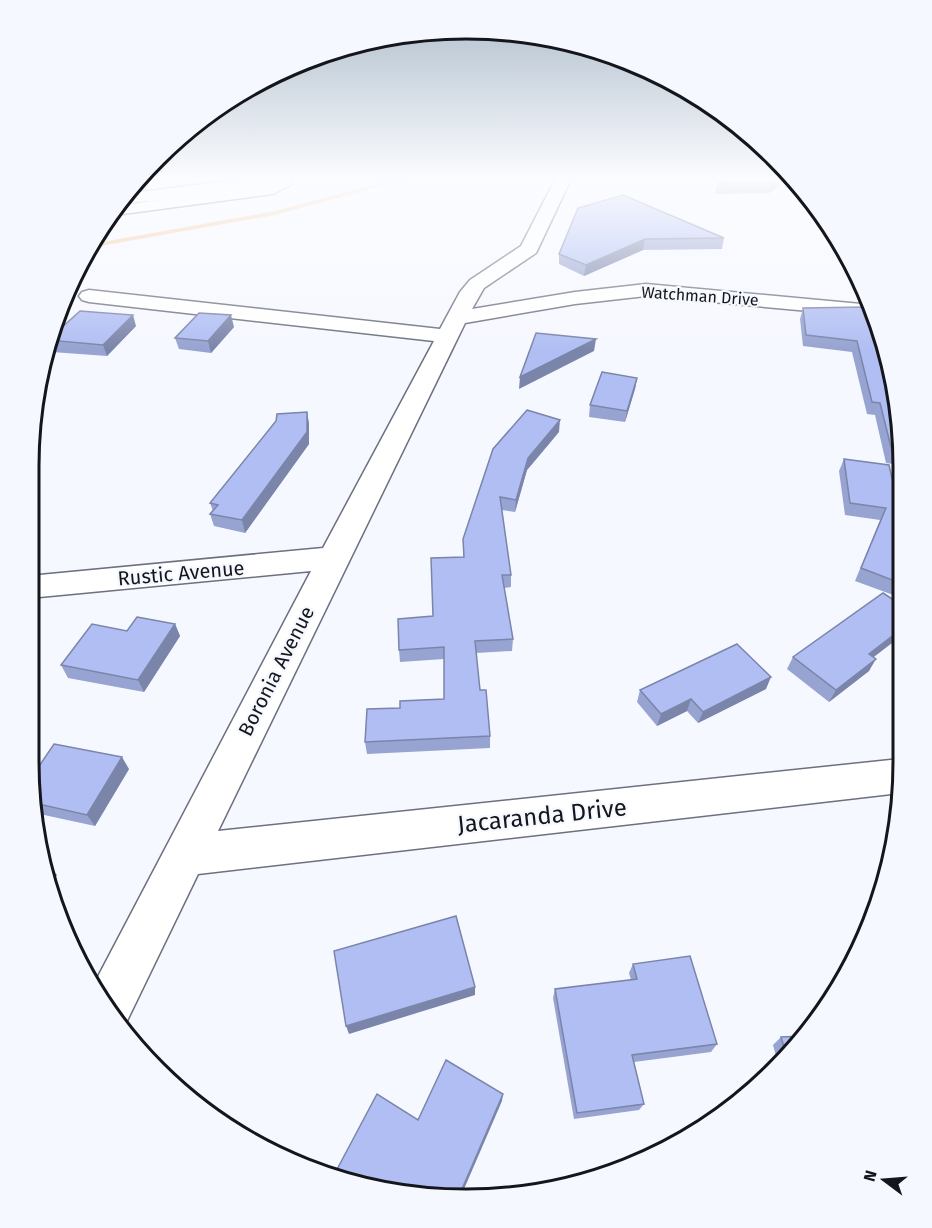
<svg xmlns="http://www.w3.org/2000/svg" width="932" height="1228" font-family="'Fira Sans',sans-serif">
<rect width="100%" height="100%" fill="#f6f8ff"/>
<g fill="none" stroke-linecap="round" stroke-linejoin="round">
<polygon fill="#f4c89c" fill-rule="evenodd" points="416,178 428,178 377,187 275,215 89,248 91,244 275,211 377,184"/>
<g stroke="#6c707f" stroke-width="3">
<g id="minor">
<polygon points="273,178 289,178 292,184 273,194 108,216 115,206 269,185 275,182"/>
<polygon points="556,178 571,179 536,253 484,288 472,309 575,292 646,284 872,305 875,317 646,296 575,304 465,323 218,831 900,759 900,793 198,874 125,1025 122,1026 92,988 311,571 29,598 29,576 323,548 434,341 89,302 82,300 79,296 82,292 89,290 440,329 460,292 470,280 521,246"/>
</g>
</g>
<g stroke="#6c707f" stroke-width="3">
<polygon id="secondary" points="251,178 290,178 282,183 186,198 116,204 125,194"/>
</g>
<use href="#minor" fill="#fff" fill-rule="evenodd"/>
<use href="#secondary" fill="#fff" fill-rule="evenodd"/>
</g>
<g fill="#97a3d1">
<polygon points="728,178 791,178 769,193 715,194 717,184"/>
<polygon points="578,208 724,238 722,249 643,250 584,276 559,264 559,254"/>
<polygon points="803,308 869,326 900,409 900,465 886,463 875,415 867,414 852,352 803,346 800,319"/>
<polygon points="136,326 107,356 52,352 48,341 48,340"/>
<polygon points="234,327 211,353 179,349 175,338"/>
<polygon points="637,378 635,389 625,422 589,417 590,405"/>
<polygon points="307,412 309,424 309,444 245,533 214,526 210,514 213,511 210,503"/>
<polygon points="559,432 527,470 515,512 502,510 511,575 511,587 504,588 513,639 512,651 476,653 480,690 490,736 490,748 367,754 365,742 400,708 444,699 444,659 400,662 399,650 433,616 463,557 463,539"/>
<polygon points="844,459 900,514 900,589 896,596 855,581 880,520 845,515 839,471"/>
<polygon points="175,624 180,636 144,692 68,678 61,665 127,631"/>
<polygon points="793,657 874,657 869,671 829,702 787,669"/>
<polygon points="766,689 698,723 687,711 657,726 637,702 640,690"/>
<polygon points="129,769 95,826 35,813 31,778"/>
<polygon points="633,964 717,1044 711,1052 634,1062 644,1104 639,1110 574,1119 553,998 555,989 631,980 629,973"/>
<polygon points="804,1036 779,1067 773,1045 781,1037"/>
</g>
<g fill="#7b85aa">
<polygon points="780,178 791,178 769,193 772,183"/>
<polygon points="645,239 643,250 584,276 586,265"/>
<polygon points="133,315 136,326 107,356 103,345"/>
<polygon points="231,315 234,327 211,353 208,341"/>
<polygon points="596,339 594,351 519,389 520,377"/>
<polygon points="637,378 635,389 625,422 627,411"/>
<polygon points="307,412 309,424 309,444 245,533 242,520"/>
<polygon points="560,420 559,432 527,470 515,512 516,500 528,458"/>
<polygon points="175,624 180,636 144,692 138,680"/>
<polygon points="900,630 900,637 862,666 869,654"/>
<polygon points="876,659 869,671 829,702 836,690"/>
<polygon points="771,677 766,689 698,723 703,712"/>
<polygon points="691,699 687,711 657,726 661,714"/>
<polygon points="122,757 129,769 95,826 87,815"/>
<polygon points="48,864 57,875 49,888 43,872"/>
<polygon points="475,987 475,995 349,1034 346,1026"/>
<polygon points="503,1094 502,1101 461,1196 459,1196"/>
</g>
<g fill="#b0bef3" stroke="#7b85aa" stroke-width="1.5">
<polygon points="728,178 780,178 772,183 717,184"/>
<polygon points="623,195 724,238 645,239 586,265 559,254 578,208"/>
<polygon points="865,307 869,326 878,326 900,409 900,452 892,451 880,403 872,402 857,341 806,335 803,308"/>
<polygon points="80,311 133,315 103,345 48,340"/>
<polygon points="199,313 231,315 208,341 175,338"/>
<polygon points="536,333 596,339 520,377"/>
<polygon points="602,372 637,378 627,411 590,405"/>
<polygon points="527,410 560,420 528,458 516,500 500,497 511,575 502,575 513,639 475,641 480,690 486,690 490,736 365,742 367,709 400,708 400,701 444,699 444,647 399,650 398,619 433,616 431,558 464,557 463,539 493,449"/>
<polygon points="307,412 307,432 242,520 210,514 218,505 210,503 276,421 277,414"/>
<polygon points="844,459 889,465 900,514 900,583 861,568 886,508 850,503"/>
<polygon points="883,593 900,604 900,630 869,654 876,659 836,690 793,657"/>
<polygon points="137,617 175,624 138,680 61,665 92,624 127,631"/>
<polygon points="737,644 771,677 703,712 691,699 661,714 640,690"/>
<polygon points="54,744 122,757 87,815 34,803 31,778"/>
<polygon points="42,863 48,864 43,872"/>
<polygon points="456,916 475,987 346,1026 334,951"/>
<polygon points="690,956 717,1044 632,1055 644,1104 577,1113 555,989 637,979 633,964"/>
<polygon points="804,1036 787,1057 781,1037"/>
<polygon points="446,1060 503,1094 459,1196 380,1191 334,1175 377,1094 418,1120"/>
</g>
<linearGradient id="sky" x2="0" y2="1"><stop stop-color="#adbcca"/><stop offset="0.51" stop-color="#fbfcff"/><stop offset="1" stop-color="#fbfcff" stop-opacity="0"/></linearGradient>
<rect width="932" height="350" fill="url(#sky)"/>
<g text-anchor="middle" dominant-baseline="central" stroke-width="4.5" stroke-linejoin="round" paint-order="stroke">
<g font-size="16" fill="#14161b" stroke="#f6f8ff">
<text transform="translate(700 296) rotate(4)">Watchman Drive</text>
</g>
<g font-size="20" fill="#14161b" stroke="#f6f8ff">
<text transform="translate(181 573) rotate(-5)">Rustic Avenue</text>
<text transform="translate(276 671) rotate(-63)">Boronia Avenue</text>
</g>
<g font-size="24" fill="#14161b" stroke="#f6f8ff">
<text transform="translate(542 816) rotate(-6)">Jacaranda Drive</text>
</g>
</g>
<path d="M0 0H932V1228H0ZM466 39H466A427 427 0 0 1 893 466V762A427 427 0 0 1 466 1189H466A427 427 0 0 1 39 762V466A427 427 0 0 1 466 39Z" fill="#f6f8ff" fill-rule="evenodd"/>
<path fill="none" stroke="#14161b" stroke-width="3" d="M466 39H466A427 427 0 0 1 893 466V762A427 427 0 0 1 466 1189H466A427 427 0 0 1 39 762V466A427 427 0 0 1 466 39Z"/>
<g transform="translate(884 1180) rotate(286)" stroke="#f6f8ff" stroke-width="4.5" paint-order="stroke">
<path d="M0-4.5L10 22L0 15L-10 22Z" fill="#14161b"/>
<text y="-9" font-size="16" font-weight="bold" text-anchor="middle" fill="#14161b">N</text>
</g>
</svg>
